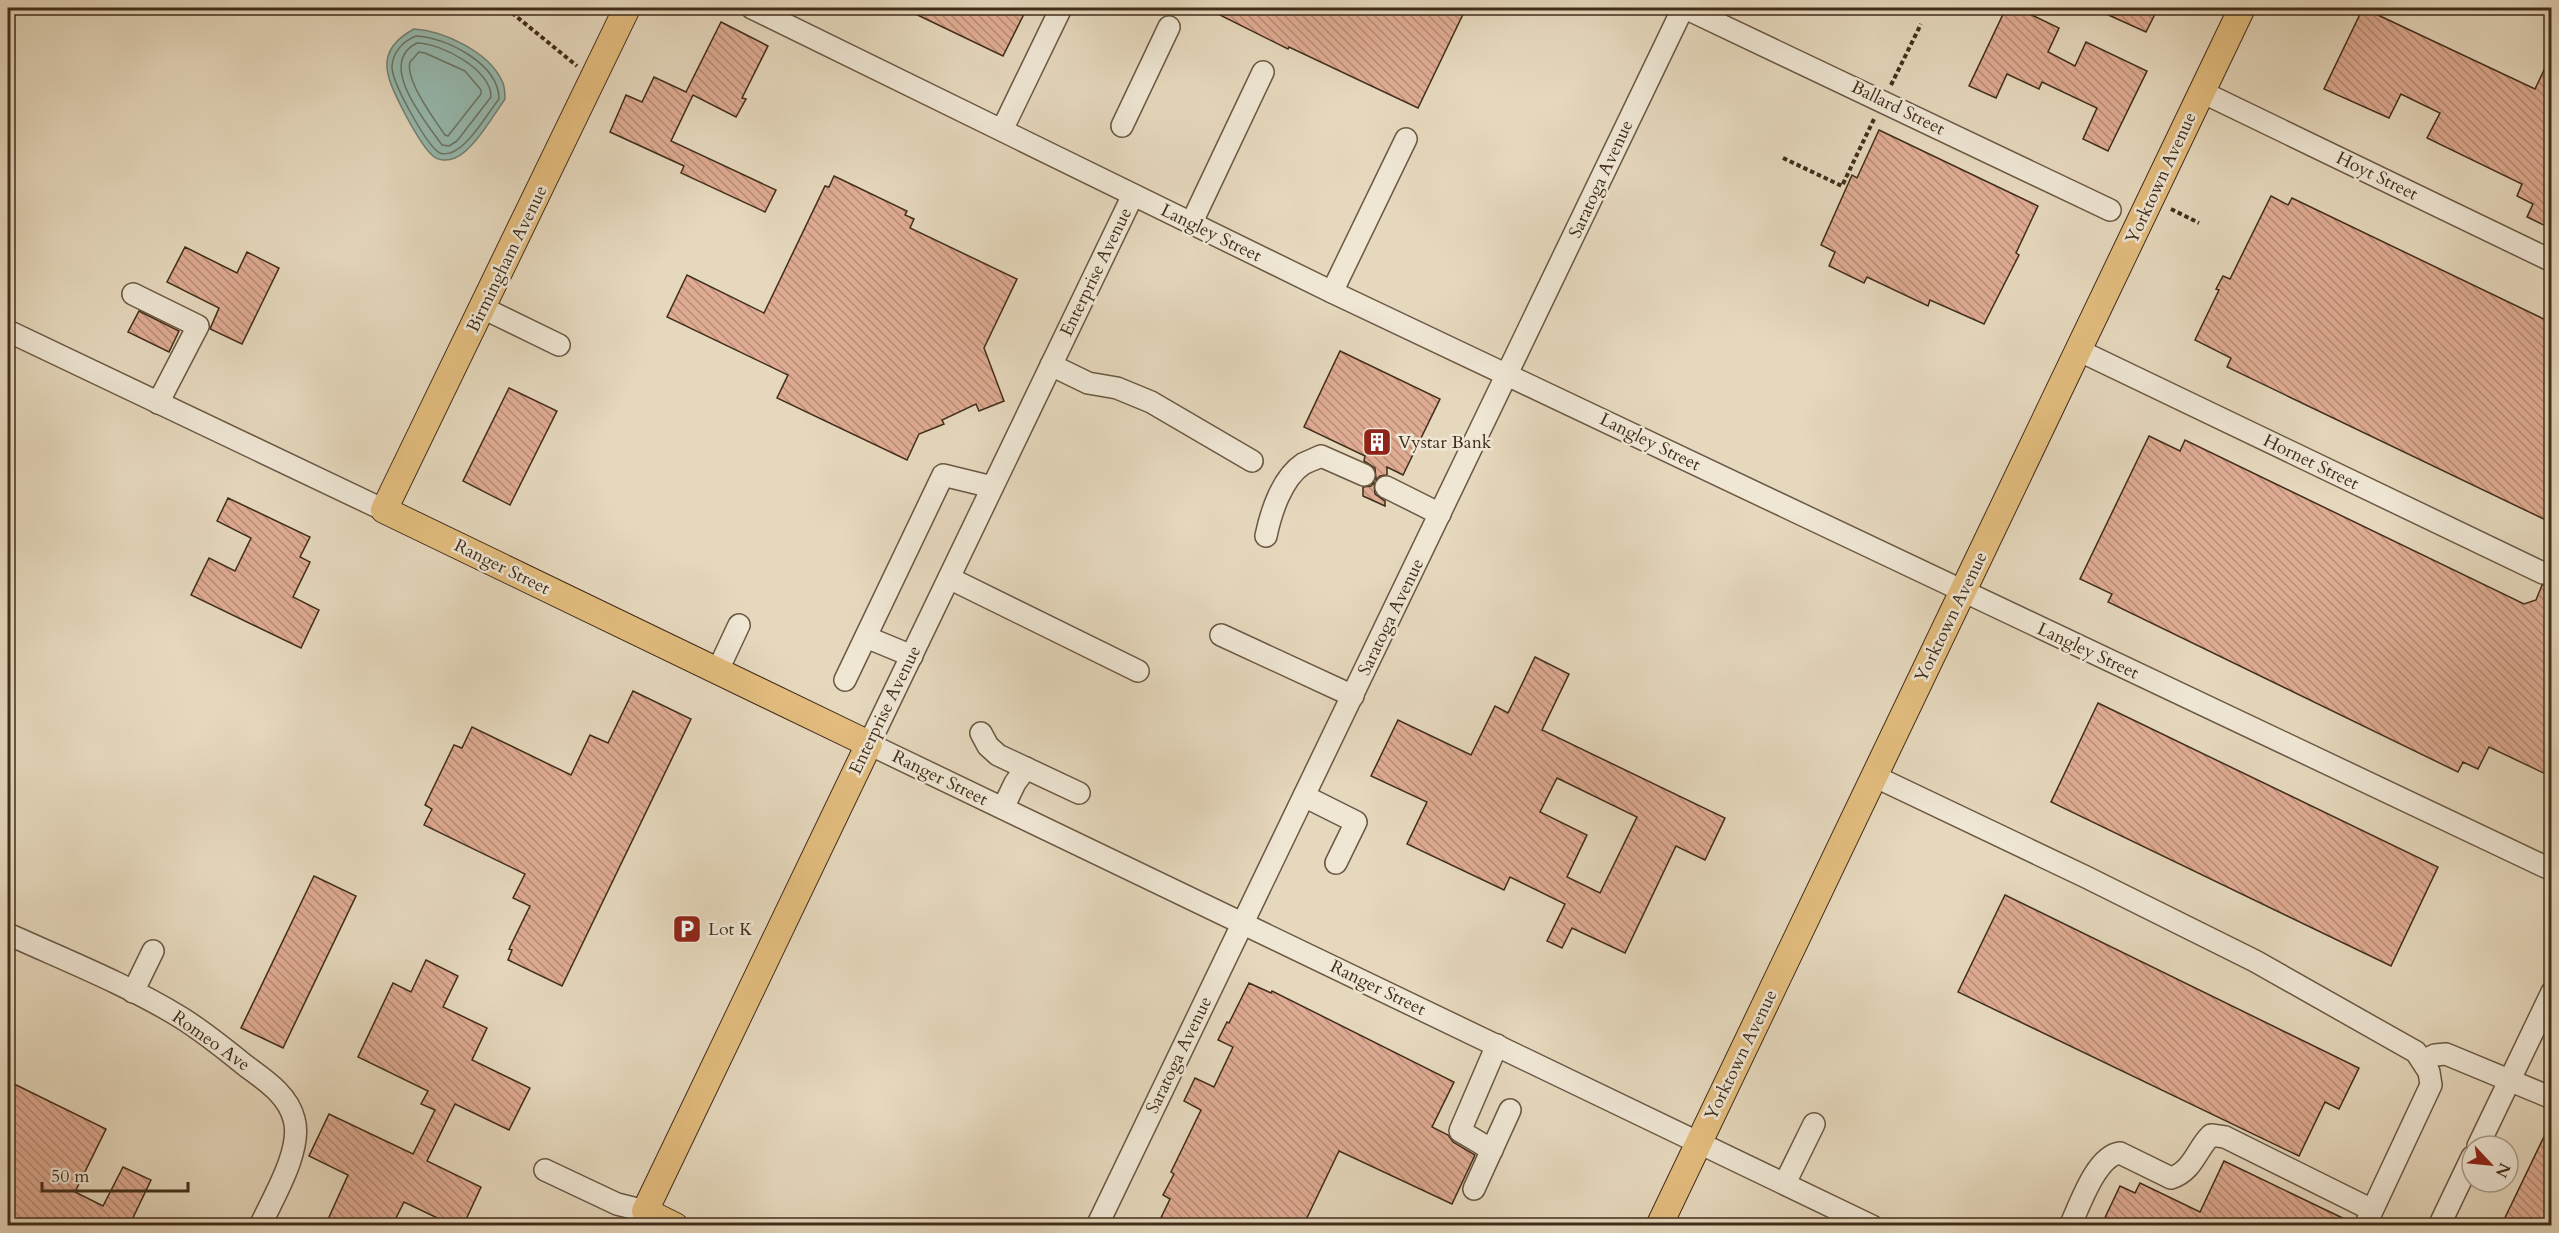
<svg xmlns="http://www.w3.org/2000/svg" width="2559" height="1233" font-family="Cardo,serif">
<defs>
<pattern id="building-back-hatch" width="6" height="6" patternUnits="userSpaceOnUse" patternTransform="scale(1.5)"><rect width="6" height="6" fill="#dfab93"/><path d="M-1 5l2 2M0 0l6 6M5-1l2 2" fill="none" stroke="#b68c77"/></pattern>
</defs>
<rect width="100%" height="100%" fill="#e6d8bd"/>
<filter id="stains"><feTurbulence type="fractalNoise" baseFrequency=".00333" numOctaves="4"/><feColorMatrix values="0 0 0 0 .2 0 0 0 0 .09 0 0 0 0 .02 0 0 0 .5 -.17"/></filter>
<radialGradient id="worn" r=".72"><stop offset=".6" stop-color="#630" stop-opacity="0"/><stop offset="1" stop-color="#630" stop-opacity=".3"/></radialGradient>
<path fill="#96bab0" stroke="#748274" stroke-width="1.5" d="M 414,29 C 444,31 489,52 502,81 C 505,86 505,93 505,99 C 493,116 473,151 455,158 C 448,161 439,161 433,156 C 423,148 411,125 405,114 C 388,80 371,52 414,29 Z"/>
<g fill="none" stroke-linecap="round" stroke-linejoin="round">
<g stroke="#6b7465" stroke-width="1.5">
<path d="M 416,36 C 446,37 499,64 499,99 C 487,114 468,148 450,153 C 445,154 441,155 437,151 C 425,141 391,82 392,66 C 393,52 403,41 416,36 Z"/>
<path d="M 417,43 C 441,43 492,70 491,97 L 457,141 L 449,146 L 442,145 C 425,121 376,63 417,43 Z"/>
<path d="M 419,52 L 425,53 L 465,71 L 481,90 L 481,94 L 448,136 L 445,135 C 434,119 405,80 410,62 Z"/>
</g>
</g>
<g fill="url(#building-back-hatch)" stroke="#402d1a" stroke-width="1.5" fill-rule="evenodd">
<polygon points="903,8 1027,8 1003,56"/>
<polygon points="1206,8 1466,8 1418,108 1289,47 1288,49"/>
<polygon points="2006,8 2017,8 2059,28 2048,52 2075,66 2086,42 2147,71 2108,151 2083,139 2097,108 2042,82 2039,89 2007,74 1996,98 1969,86"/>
<polygon points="2093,8 2158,8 2146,32"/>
<polygon points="2363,8 2535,89 2552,53 2552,229 2527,217 2533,204 2517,196 2522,184 2427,138 2440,113 2401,94 2389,118 2324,89"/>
<polygon points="721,22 768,46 742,98 746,99 736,117 693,95 671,141 776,190 765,212 681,173 684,166 610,132 626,95 642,102 654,77 686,92"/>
<polygon points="1879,130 2038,206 2016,253 2019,255 1984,324 1930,300 1928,306 1867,277 1864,283 1829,266 1835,252 1821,245 1852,175 1857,178"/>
<polygon points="834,176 907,211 905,215 914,219 910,228 1017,279 984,348 1004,401 979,411 976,404 942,420 944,424 919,434 907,460 777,398 788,375 667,317 687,275 764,313 825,186 829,187"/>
<polygon points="2271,196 2288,205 2292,198 2552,323 2552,523 2227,367 2231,358 2195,340 2219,290 2216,289 2223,276 2230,279"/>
<polygon points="185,247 237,273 247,252 279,268 242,344 210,329 219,308 167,282"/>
<polygon points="139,311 179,331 169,352 128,332"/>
<polygon points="1340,351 1440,399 1403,475 1387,467 1387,475 1380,476 1376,480 1375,468 1364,461 1365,456 1304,427"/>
<polygon points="509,388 557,411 510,505 463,481"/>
<polygon points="2149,436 2180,451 2185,440 2524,604 2536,600 2542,585 2552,582 2552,777 2489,747 2478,769 2463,762 2458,772 2108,602 2112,594 2080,579"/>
<polygon points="1374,482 1375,494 1385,501 1385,506 1363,496 1363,487 1371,486"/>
<polygon points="228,498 310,537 300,557 310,562 293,597 319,610 301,648 191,595 209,558 235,571 251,538 217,521"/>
<path d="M 1535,657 L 1569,674 L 1542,730 L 1725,818 L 1705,860 L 1676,846 L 1625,953 L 1572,928 L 1562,948 L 1547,941 L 1565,904 L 1510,877 L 1504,890 L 1407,844 L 1427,802 L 1371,776 L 1398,720 L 1471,755 L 1495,706 L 1508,713 ZM 1557,778 L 1637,817 L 1600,893 L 1567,877 L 1587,835 L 1540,812 Z"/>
<polygon points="633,691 691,719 562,986 508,960 512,950 509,949 530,906 513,898 525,874 424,825 432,809 425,805 454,745 462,748 472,727 571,775 590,735 608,743"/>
<polygon points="2098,703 2438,867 2391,966 2051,802"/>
<polygon points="314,876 356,896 283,1048 241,1028"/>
<polygon points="2005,895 2359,1068 2339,1109 2325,1102 2299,1156 1958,992"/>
<polygon points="426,960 458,976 443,1007 487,1028 472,1060 530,1088 509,1130 455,1104 427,1161 481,1187 463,1226 454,1226 404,1202 392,1226 325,1226 348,1175 309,1156 329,1114 413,1154 435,1110 421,1104 428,1091 358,1057 393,983 411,992"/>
<polygon points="1249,983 1271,993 1272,991 1454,1082 1432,1127 1448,1135 1453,1142 1475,1155 1452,1204 1339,1151 1303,1226 1157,1226 1170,1199 1163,1195 1174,1174 1171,1172 1201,1110 1184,1101 1195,1078 1214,1087 1233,1047 1218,1040 1227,1022 1229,1023"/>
<polygon points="8,1081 106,1129 75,1192 103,1206 123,1167 151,1180 129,1226 8,1226"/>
<polygon points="2552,1120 2552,1226 2501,1226"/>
<polygon points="2224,1161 2353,1223 2352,1226 2101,1226 2120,1186 2135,1193 2140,1183 2200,1212"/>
</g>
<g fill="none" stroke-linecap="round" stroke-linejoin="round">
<g stroke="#6a5843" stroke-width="24">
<g id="minor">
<polyline points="752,8 1332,292 2552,870"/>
<polyline points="1685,8 2110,210"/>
<polyline points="2202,92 2552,261"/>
<polyline points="1122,126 1169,27"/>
<polyline points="1002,130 1061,8"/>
<polyline points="1133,195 869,744 1872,1226"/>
<polyline points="1191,224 1263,72"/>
<polyline points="1332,292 1406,139"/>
<polyline points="133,294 198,326 158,403"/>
<polyline points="483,308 559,345"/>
<polyline points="8,331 384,510"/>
<polyline points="2078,350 2543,573"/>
<polyline points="1051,365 1088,383 1117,388 1151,402 1252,461"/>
<polyline points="1386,487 1440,514"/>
<path d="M 1266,536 C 1271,512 1282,478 1303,464 C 1309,461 1315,459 1321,456 L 1364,475"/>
<polyline points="949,578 1138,671"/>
<polyline points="1221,635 1353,696"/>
<polyline points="866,637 912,656"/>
<polyline points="717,672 739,625"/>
<polyline points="845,680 943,475 992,487"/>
<polyline points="981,733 988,746 998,755 1079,793"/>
<polyline points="1874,776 2086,877 2255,961 2416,1052 2429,1072 2431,1085 2365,1226"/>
<polyline points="1304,796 1356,822 1336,863"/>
<polyline points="1003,808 1015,783 1026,768"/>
<path d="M 8,934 C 65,960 126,984 180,1017 C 203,1031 225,1049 246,1066 C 265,1080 288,1095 294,1119 C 303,1149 273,1198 260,1226"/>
<polyline points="133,992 153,951"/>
<polyline points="2423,1061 2435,1055 2446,1054 2552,1098"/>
<polyline points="2478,1146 2552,992"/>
<polyline points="1492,1150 1460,1131 1497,1045"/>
<polyline points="545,1170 617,1204 645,1211 638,1226"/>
<polyline points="1785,1183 1814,1124"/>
<polyline points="1474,1189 1510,1110"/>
<polyline points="1097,1226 1683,8"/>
<path d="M 2070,1226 C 2080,1205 2096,1156 2120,1153 L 2171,1178 C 2193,1171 2196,1150 2211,1135 L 2225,1137 L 2372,1210"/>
<polyline points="2439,1226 2472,1157"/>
</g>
</g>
<g stroke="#402d1a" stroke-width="28">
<g id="major">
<polyline points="627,8 384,510 869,744 645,1211 675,1226"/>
<polyline points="1659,1226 2242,8"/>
</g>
</g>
<g stroke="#402d1a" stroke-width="4" stroke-dasharray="4.5 3" stroke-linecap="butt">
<polyline points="506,8 577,66"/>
<polyline points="1891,85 1921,24"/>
<polyline points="1783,158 1842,186 1874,119"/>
<polyline points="2171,209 2199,223"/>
</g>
<use href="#minor" stroke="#efe6d4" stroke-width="21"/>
<use href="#major" stroke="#e3bc7e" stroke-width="26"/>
</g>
<defs>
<g id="building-square" transform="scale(1.5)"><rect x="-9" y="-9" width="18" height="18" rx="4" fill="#8f2418" stroke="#efe6d4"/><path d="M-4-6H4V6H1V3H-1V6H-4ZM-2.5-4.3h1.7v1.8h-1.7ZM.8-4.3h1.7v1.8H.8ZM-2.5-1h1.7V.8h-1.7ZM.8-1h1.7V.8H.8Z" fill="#fff"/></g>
<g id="parking-square" transform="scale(1.5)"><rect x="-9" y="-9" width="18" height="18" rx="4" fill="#8f2418" stroke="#efe6d4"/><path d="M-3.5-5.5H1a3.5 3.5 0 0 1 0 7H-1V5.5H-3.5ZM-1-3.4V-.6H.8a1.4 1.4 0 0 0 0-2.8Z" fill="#fff"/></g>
</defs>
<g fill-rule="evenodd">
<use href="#building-square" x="1377" y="442"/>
<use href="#parking-square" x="687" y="929"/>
</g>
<g text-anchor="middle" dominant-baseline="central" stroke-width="5" stroke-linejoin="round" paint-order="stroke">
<g font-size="18" fill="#402d1a" stroke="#efe6d4">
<text transform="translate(1898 108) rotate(26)">Ballard Street</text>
<text transform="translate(2377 176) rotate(26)">Hoyt Street</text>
<text transform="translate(2161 178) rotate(-65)">Yorktown Avenue</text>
<text transform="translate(1601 179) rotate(-65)">Saratoga Avenue</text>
<text transform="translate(1211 233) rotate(26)">Langley Street</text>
<text transform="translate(507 259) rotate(-64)">Birmingham Avenue</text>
<text transform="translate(1096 272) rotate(-64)">Enterprise Avenue</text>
<text transform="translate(1650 442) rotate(26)">Langley Street</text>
<text transform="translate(2311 462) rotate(26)">Hornet Street</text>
<text transform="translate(502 567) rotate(26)">Ranger Street</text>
<text transform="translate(1391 617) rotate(-64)">Saratoga Avenue</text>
<text transform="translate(1951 617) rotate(-64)">Yorktown Avenue</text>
<text transform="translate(2088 651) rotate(25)">Langley Street</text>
<text transform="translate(885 710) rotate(-64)">Enterprise Avenue</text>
<text transform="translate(940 778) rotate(26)">Ranger Street</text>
<text transform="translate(1378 988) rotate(26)">Ranger Street</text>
<text transform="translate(211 1041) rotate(35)">Romeo Ave</text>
<text transform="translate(1179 1055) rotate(-64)">Saratoga Avenue</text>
<text transform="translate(1741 1055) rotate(-64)">Yorktown Avenue</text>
</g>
<g font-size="18" fill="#402d1a" stroke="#efe6d4" text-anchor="start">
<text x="1398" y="442">Vystar Bank</text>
<text x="708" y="929">Lot K</text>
</g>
</g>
<rect width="2559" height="1233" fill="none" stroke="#e6d8bd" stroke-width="30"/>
<rect x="9" y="9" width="2541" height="1215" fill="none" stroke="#402d1a" stroke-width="3"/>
<rect x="15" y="15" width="2529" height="1203" fill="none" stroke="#402d1a" stroke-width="1.5"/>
<g transform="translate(2490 1164) rotate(116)"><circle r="28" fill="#efe6d4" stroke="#a99c8a" stroke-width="1.5"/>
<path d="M0-4.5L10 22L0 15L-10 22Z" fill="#8f2418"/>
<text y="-9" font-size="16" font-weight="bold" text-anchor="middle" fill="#402d1a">N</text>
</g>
<path d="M42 1182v9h146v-9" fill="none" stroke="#402d1a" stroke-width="3"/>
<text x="51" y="1182" font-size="18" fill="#402d1a" stroke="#efe6d4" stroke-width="4.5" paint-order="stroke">50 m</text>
<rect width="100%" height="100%" filter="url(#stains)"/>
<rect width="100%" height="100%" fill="url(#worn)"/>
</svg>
